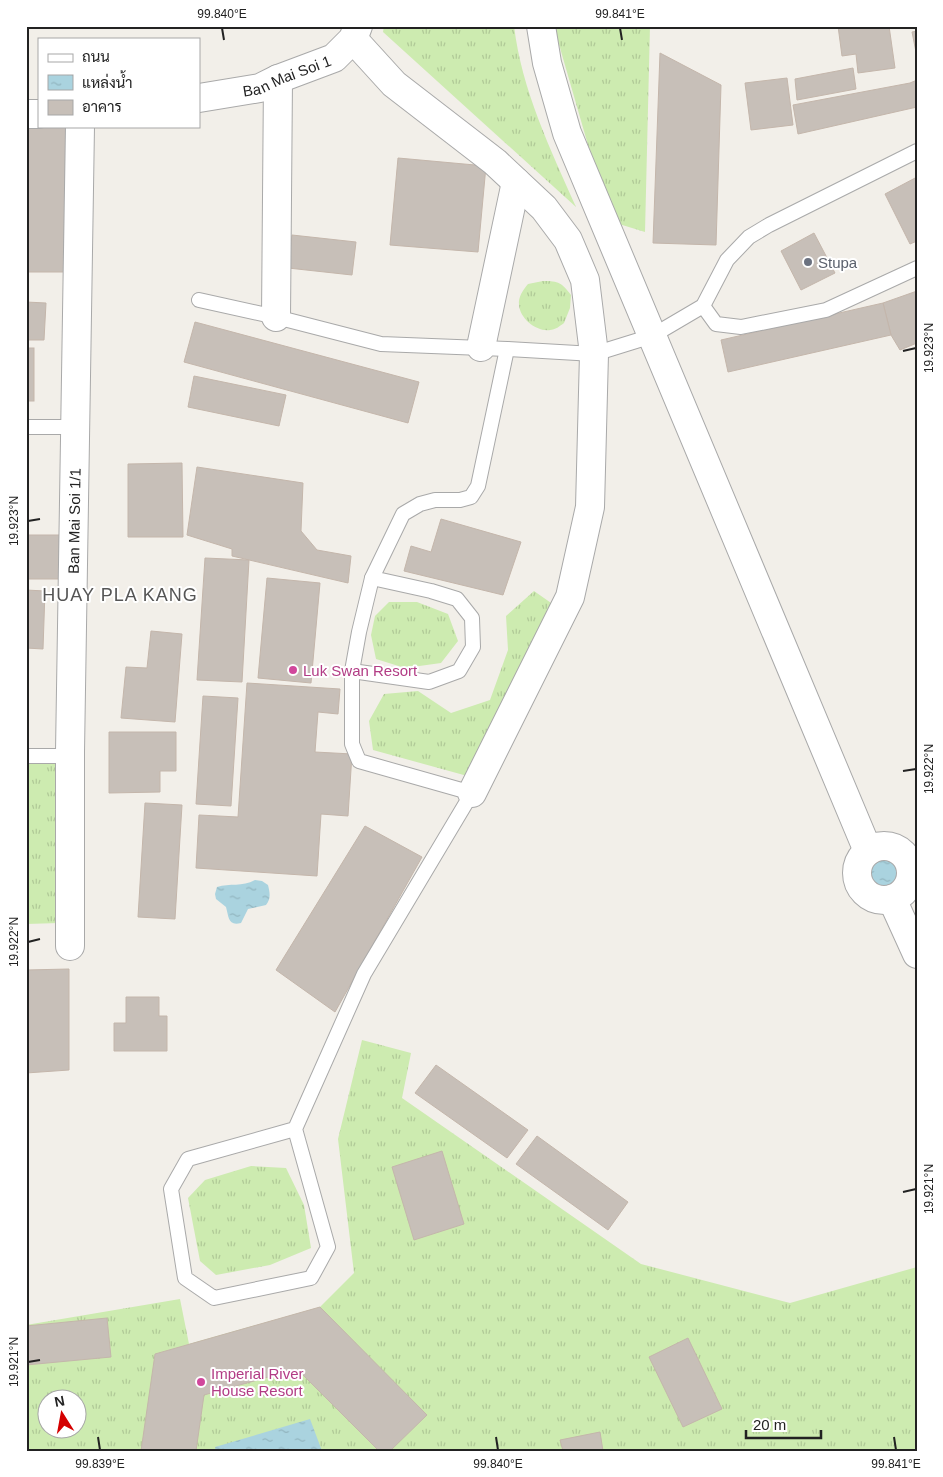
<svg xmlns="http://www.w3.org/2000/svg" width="943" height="1477" font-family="Helvetica,Sarabun,sans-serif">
<defs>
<pattern id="grass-tufts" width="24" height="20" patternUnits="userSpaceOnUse" patternTransform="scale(1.25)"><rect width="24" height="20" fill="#cdebb0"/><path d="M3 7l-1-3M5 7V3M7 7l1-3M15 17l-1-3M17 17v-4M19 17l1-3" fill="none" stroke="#b0c997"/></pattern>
<pattern id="water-ripples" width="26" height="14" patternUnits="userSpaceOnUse" patternTransform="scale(1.25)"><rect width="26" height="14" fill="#aad3df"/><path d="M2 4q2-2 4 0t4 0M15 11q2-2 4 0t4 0" fill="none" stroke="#92b5bf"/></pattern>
</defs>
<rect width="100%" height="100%" fill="#f2efe9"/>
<g fill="url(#grass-tufts)" fill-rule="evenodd">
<path d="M 384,26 L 514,26 C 522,91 550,148 576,207 L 383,32 Z"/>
<polygon points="555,26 650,26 645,232 619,224 588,145 556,34"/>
<path d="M 543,281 C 559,281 562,283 571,295 L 570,308 L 564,323 C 560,326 555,330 550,330 C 537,332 520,319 519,305 C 518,297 523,290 528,284 Z"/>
<polygon points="534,591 554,605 471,777 373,750 369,721 384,694 418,691 451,713 490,700 508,650 506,616"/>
<polygon points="389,602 417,602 448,614 458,641 441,663 405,668 376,659 371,635 375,616"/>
<polygon points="26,762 64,762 60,923 26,924"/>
<path d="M 362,1040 L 411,1053 L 402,1098 L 641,1264 L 790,1303 L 917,1267 L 917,1451 L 26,1451 L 26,1325 L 180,1299 L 189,1344 L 320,1307 L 354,1273 L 338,1139 ZM 48,1400 L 78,1400 L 78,1430 L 48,1430 Z"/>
<polygon points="251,1166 286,1168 304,1205 311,1248 270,1265 216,1275 200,1261 188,1198 205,1180"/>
</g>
<g fill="url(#water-ripples)">
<circle cx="884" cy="872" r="15"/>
<path d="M 255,880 L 262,881 L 268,885 C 270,893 271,899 266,905 L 248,909 L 241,923 C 228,926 229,918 226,907 L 216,899 L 215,894 L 217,887 C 230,883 242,887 255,880 Z"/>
<polygon points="310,1419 322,1451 216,1451 215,1447"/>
</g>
<g fill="#c7bfb8" stroke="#c4b6ab">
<polygon points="838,26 889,26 895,68 858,73 856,54 842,56"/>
<polygon points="917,31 917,57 912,32"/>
<polygon points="660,53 721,85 716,245 653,243"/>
<polygon points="853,68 856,89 797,100 795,79"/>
<polygon points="787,78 793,125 751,130 745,83"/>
<polygon points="917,80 917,107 798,134 793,105 910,83"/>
<polygon points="26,127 68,127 66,272 26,272"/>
<polygon points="398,158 486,166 478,252 390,245"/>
<polygon points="917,177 917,241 910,244 885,194"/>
<polygon points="814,233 835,273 801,290 781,251"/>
<polygon points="292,235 356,242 352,275 288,268"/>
<polygon points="917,291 917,343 900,350 891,335 883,303"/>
<polygon points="26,302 46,303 44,340 26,340"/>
<polygon points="883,303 891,335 728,372 721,340"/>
<polygon points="195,322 419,382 408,423 184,362"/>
<rect x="26" y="348" width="8" height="53"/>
<polygon points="194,376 286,395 279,426 188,407"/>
<polygon points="182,463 183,537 128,537 128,464"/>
<polygon points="197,467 303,483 301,531 317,550 351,556 348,583 232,556 232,549 187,535"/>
<polygon points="441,519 521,542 503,595 404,571 411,546 431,552"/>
<rect x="26" y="535" width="36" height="44"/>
<polygon points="205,558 249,560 242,682 197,680"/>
<polygon points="267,578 320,583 311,683 258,678"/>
<polygon points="26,590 45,591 43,649 26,648"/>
<polygon points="151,631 182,634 175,722 121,718 126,667 147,668"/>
<polygon points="247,683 340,689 338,714 318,712 315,752 352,754 348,816 321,814 317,876 196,868 199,815 238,817"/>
<polygon points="203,696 238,698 231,806 196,804"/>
<polygon points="109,732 176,732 176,771 160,771 160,792 109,793"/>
<polygon points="145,803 182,805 175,919 138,917"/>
<polygon points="365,826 422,857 335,1012 276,970"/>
<polygon points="69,969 69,1070 26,1073 26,970"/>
<polygon points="126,997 159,997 159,1016 167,1016 167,1051 114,1051 114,1023 126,1023"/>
<polygon points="436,1065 528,1130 507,1158 415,1093"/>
<polygon points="537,1136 628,1202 608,1230 516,1164"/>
<polygon points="442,1151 464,1224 414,1240 392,1167"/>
<polygon points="320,1307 427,1415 390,1451 379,1451 297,1369 204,1395 196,1451 141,1451 155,1354"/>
<polygon points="107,1318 111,1357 26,1365 26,1326"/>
<polygon points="688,1338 722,1409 683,1427 649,1357"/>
<polygon points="600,1432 603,1451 563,1451 560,1440"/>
</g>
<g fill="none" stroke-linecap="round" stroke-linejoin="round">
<g stroke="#a9a9a9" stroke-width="16">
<g id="service">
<polyline points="199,300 276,317 381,344 507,349 594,354 652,336 703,306 727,260 749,237 769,225 917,151"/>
<polyline points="703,306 716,324 741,327 826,310 917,268"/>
<polyline points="26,427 76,427"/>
<polyline points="352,671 429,682 459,671 473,647 472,618 457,599 431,591 372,578"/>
<polyline points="26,756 70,756"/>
<polyline points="912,876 917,876"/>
<polyline points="295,1129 188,1159 171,1189 185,1278 214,1298 311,1278 328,1247 295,1129 364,974 472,793 359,761 352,744 352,671 359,632 372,578 403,514 420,504 435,500 460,500 471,497 478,486 507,349"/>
</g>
</g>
<g stroke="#a9a9a9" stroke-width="30">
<g id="minor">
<polyline points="541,26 547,63 567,133 868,851"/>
<polyline points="353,39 394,84 495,162 544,208 568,240 585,280 594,354 590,507 570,597 472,793"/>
<path id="s1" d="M 199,98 L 260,88 L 278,79 L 334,58 L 353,39 L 358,26"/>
<polyline points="26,114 39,114"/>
<polyline points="276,317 278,79"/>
<polyline points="481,347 516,182"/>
<circle cx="884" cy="873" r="27"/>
<polyline points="892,899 917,954"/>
<path id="s2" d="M 70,946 L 70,752 L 80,126"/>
</g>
</g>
<use href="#service" stroke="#fff" stroke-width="14"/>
<use href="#minor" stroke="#fff" stroke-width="28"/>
</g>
<path fill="none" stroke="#222" stroke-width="2" d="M 222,28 L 224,40M 620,28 L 622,40M 903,351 L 916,348M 28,521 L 40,519M 903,771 L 916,769M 28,942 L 40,939M 903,1192 L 916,1189M 28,1362 L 40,1360M 98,1437 L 100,1450M 496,1437 L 498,1450M 894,1437 L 896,1450"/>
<circle fill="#6b7280" stroke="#fff" stroke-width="2" cx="808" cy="262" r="5"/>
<g fill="#d1479c" stroke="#fff" stroke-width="2">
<circle cx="293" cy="670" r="5"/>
<circle cx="201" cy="1382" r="5"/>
</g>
<g text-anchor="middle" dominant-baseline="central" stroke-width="4" stroke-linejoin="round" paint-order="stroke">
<g font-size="15" fill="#222" stroke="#fff">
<text stroke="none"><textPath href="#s1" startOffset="91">Ban Mai Soi 1</textPath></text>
<text stroke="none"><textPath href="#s2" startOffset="425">Ban Mai Soi 1/1</textPath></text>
</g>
<g font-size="15" fill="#5b616d" stroke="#fff" text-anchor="start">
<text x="818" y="262">Stupa</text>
</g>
<g font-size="15" fill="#b23c85" stroke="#fff" text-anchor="start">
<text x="303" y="670">Luk Swan Resort</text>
<text x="211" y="1373">Imperial River<tspan x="211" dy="17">House Resort</tspan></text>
</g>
<g font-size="18" letter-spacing="1" fill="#555" stroke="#fff">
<text x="120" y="595">HUAY PLA KANG</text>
</g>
</g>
<rect width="943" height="1477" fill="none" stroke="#ffffff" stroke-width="55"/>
<rect x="38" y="38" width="162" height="90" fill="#ffffff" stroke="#a7a7a7"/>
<rect x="48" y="54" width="25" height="8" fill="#ffffff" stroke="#a7a7a7"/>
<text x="82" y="62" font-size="15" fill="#222222">ถนน</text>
<rect x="48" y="75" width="25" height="15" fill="url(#water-ripples)" stroke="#a7a7a7"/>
<text x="82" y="88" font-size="15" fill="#222222">แหล่งน้ำ</text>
<rect x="48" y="100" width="25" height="15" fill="#c7bfb8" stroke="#a7a7a7"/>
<text x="82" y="112" font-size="15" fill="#222222">อาคาร</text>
<g transform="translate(62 1414) rotate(349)"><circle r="24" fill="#ffffff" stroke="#a7a7a7"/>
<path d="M0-4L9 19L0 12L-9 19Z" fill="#d40000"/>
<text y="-8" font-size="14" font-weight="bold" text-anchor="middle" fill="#222222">N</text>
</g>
<path d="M746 1430v8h75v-8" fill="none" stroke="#222222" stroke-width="2.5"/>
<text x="753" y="1430" font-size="15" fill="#222222" stroke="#ffffff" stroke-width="4" paint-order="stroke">20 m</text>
<rect x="28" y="28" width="888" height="1422" fill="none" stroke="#222" stroke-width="2"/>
<g font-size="12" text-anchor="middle" fill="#222">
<text x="222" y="18">99.840°E</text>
<text x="620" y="18">99.841°E</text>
<text transform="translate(929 348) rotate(-90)" y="4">19.923°N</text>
<text transform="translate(14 521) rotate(-90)" y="4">19.923°N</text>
<text transform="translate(929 769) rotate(-90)" y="4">19.922°N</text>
<text transform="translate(14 942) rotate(-90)" y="4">19.922°N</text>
<text transform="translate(929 1189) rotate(-90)" y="4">19.921°N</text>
<text transform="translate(14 1362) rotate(-90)" y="4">19.921°N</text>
<text x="100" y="1468">99.839°E</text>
<text x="498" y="1468">99.840°E</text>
<text x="896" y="1468">99.841°E</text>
</g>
</svg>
